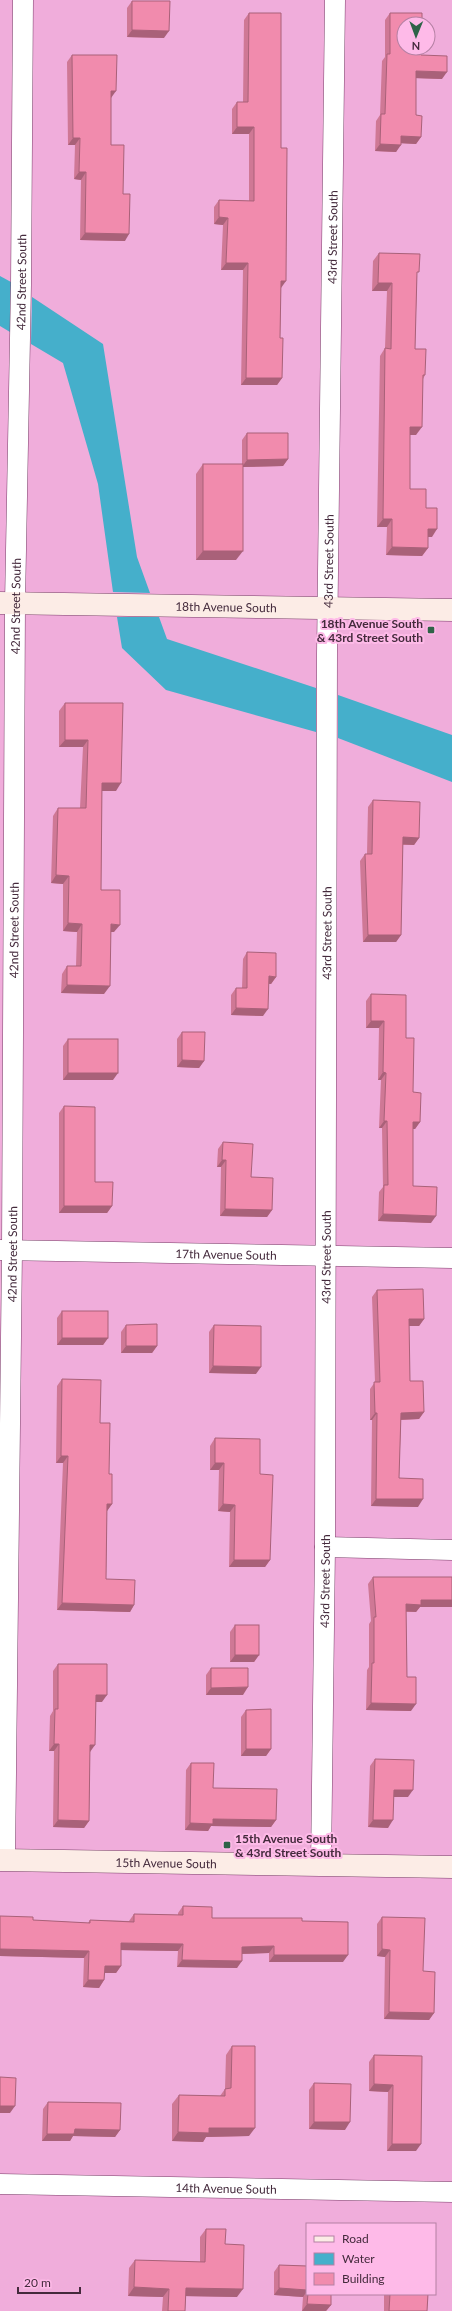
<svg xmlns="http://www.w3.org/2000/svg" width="452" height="2311" font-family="Lato,sans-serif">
<rect width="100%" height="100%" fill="#f0addb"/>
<g fill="#45afcb">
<polygon points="0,276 11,282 10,332 0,326"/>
<polygon points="32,297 103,344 137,557 150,593 113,592 98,484 63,363 31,344"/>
<polygon points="117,617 159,617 167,639 316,688 316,732 166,690 122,648"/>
<polygon points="338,695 452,735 452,782 338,738"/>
</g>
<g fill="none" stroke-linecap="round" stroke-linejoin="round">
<g stroke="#793f69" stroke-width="21">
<g id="street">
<path id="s1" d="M 0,1250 L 452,1258"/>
<polyline points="325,1547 452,1550"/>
<path id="s2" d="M 5,1860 L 12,1250 L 15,603 L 21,285 L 23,0"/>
<path id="s3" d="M 321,1865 L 325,1547 L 327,654 L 335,0"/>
<path id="s4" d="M 0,2184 L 452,2192"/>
</g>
</g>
<g stroke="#793f69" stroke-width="23">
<g id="secondary">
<path id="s5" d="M 0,603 L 452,610"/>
<path id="s6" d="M 0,1860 L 452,1867"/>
</g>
</g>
<use href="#street" stroke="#fff" stroke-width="20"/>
<use href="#secondary" stroke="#fcece6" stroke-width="22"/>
</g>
<g fill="#cf7895">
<polygon points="132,1 164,38 127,37 127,8"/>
<polygon points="249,13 281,288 280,338 282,378 277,385 241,385 243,270 221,270 223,225 214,224 214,207 219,200 249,201 249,134 232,134 232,109 237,102 243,102 244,20"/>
<polygon points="390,13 421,55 442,79 416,78 416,115 421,137 416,144 401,143 396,152 375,151 376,121 380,115 382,61 385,57 385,20"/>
<polygon points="72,55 111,98 111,145 123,194 125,241 80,240 81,180 74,179 75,145 68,145 67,62"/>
<polygon points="379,253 417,276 415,349 425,375 423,379 416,435 410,435 410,489 426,508 432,537 428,537 428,548 422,556 386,555 387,527 377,527 380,356 385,348 387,291 372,291 373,261"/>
<polygon points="247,433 288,459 283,466 243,467 236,560 196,560 196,474 203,464 242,464 242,440"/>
<polygon points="65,703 123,703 116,791 102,791 101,890 114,932 111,932 104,994 61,993 62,974 67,966 76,966 77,932 63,931 63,884 51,883 53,816 58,808 80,808 83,747 59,747 59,711"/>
<polygon points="373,800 419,838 414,845 403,845 401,935 396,942 363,942 360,861 365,854 367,854 368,807"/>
<polygon points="247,952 276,977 271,984 269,984 263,1016 231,1015 231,995 236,988 242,988 243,959"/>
<polygon points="371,994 406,1038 413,1092 420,1122 415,1129 413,1129 413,1186 431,1223 378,1221 379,1192 383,1187 382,1128 379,1128 381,1080 378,1080 379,1028 366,1028 366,1001"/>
<polygon points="182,1032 204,1061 199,1068 177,1067 177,1039"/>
<polygon points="68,1039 113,1080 63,1080 63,1046"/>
<polygon points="64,1106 95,1182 112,1206 107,1213 59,1213 59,1113"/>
<polygon points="223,1142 251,1177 272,1210 267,1217 220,1216 221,1167 217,1167 218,1149"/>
<polygon points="377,1290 424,1319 419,1326 409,1326 410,1381 424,1412 419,1419 401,1420 399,1478 418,1507 371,1506 372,1420 370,1420 370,1389 375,1382 372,1297"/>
<polygon points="62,1311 108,1338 103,1345 57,1345 57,1318"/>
<polygon points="126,1325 157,1346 152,1353 121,1353 121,1332"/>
<polygon points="214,1325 256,1374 209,1373 209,1332"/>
<polygon points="62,1379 100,1423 109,1474 112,1504 107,1511 106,1579 134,1605 130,1612 57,1610 63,1463 56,1463 57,1386"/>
<polygon points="215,1438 260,1474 270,1560 265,1567 229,1567 230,1512 218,1511 219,1470 210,1470 210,1446"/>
<polygon points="373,1577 452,1577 452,1607 420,1607 416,1612 406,1612 407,1677 411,1711 366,1710 367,1670 369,1667 369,1624 371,1621 368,1584"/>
<polygon points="235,1625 259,1655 254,1662 230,1662 230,1632"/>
<polygon points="58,1664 102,1702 96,1702 90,1752 89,1821 84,1828 53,1827 54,1751 49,1751 50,1716 53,1711 53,1671"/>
<polygon points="211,1668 243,1695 206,1695 206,1675"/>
<polygon points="246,1710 271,1749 266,1756 241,1756 241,1717"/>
<polygon points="375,1759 408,1797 394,1797 388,1828 368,1827 370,1766"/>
<polygon points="191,1763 213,1788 276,1820 271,1827 211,1826 208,1831 185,1830 186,1770"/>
<polygon points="183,1906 212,1918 302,1921 343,1962 269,1962 269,1953 242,1954 237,1968 177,1967 178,1951 121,1950 121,1966 116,1973 105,1973 104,1980 99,1988 83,1987 84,1958 0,1956 0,1916 33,1920 88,1923 90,1920 129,1921 134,1914 178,1915 178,1913"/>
<polygon points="382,1917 423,1971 434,2013 429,2020 384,2019 385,1957 377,1956 377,1924"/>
<polygon points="232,2046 249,2136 206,2137 203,2142 172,2141 172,2104 179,2095 220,2096 225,2089 226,2055"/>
<polygon points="374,2055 422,2056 416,2151 387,2151 388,2092 369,2091 369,2062"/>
<polygon points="314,2083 345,2130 309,2129 309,2090"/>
<polygon points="48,2102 120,2130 115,2137 73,2136 70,2141 42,2141 43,2109"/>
<polygon points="206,2229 225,2244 237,2297 186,2296 185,2311 162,2311 163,2297 128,2296 129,2268 135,2260 200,2262 200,2237"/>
<polygon points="279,2265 307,2266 307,2294 331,2294 331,2305 326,2311 302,2311 303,2297 274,2295 274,2272"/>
<polygon points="384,2294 428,2294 427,2311 384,2311"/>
</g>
<g fill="#a96179">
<polygon points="132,30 169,31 164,38 127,37"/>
<polygon points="416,71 447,72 442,79 412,78"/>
<polygon points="111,91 116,91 111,98"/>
<polygon points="237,127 254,127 249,134 232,134"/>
<polygon points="401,136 421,137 416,144 396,143"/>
<polygon points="73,138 80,138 75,145 68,145"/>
<polygon points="380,144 401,145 396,152 375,151"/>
<polygon points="79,172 86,172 81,180 74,179"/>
<polygon points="219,217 228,218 223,225 214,224"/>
<polygon points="85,233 129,234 125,241 80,240"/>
<polygon points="226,263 248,263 243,270 221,270"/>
<polygon points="281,281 286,281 281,288"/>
<polygon points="378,283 392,283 387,291 372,291"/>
<polygon points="246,378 282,378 277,385 241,385"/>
<polygon points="410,427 422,427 416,435 405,435"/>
<polygon points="288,459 283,466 242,467 247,460"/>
<polygon points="383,519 392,519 387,527 377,527"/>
<polygon points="428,529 437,529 432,537 422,537"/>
<polygon points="392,547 428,548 422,556 386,555"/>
<polygon points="203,551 243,551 236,560 196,560"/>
<polygon points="65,740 88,740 83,747 59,747"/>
<polygon points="102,783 121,783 116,791 97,791"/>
<polygon points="403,837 419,838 414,845 398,844"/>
<polygon points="56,875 69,876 63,884 51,883"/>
<polygon points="68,923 82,924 77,932 63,931"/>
<polygon points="111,924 120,925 114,932 105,932"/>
<polygon points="368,935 401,935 396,942 363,942"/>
<polygon points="269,976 276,977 271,984 264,983"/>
<polygon points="67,985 110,986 104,994 61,993"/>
<polygon points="236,1008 268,1009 263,1016 231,1015"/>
<polygon points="371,1021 384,1021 379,1028 366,1028"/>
<polygon points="182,1060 204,1061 199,1068 177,1067"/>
<polygon points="383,1072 386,1073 381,1080 378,1080"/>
<polygon points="68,1073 118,1073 113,1080 63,1080"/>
<polygon points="384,1121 387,1121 382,1128 379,1128"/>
<polygon points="413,1122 420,1122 415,1129 408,1129"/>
<polygon points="222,1160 226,1160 221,1167 217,1167"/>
<polygon points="64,1206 112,1206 107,1213 59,1213"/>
<polygon points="225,1209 272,1210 267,1217 220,1216"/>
<polygon points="383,1214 436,1216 431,1223 378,1221"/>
<polygon points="409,1319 424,1319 419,1326 404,1326"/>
<polygon points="62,1338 108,1338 103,1345 57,1345"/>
<polygon points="126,1346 157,1346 152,1353 121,1353"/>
<polygon points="213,1366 261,1367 256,1374 209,1373"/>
<polygon points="424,1412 419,1419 396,1420 401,1413"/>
<polygon points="375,1413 377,1413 372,1420 370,1420"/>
<polygon points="61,1456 68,1456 63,1463 56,1463"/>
<polygon points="215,1463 224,1463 219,1470 210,1470"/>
<polygon points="376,1499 423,1499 418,1507 371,1506"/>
<polygon points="107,1504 112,1504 107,1511"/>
<polygon points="223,1504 235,1505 230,1512 218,1511"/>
<polygon points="234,1560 270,1560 265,1567 229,1567"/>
<polygon points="421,1600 452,1600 452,1607 420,1607 416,1612 401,1611 406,1604"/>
<polygon points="62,1603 134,1605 130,1612 57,1610"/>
<polygon points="235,1655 259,1655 254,1662 230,1662"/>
<polygon points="248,1687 243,1695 206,1695 211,1688"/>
<polygon points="96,1695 107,1695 102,1702 91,1702"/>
<polygon points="371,1703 416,1704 411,1711 366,1710"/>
<polygon points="54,1744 59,1744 54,1751 49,1751"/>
<polygon points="90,1745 95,1745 90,1752"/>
<polygon points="246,1749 271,1749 266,1756 241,1756"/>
<polygon points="394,1790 413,1790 408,1797 389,1797"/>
<polygon points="213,1819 276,1820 271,1827 211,1826 208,1831 185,1830 190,1823"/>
<polygon points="58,1820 89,1821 84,1828 53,1827"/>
<polygon points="373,1820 393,1820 388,1828 368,1827"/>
<polygon points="121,1943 183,1944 178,1951 116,1950"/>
<polygon points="274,1946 269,1953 237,1954 242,1947"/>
<polygon points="0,1949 89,1951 84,1958 0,1956"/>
<polygon points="382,1949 390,1950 385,1957 377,1956"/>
<polygon points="274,1955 348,1955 343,1962 269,1962"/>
<polygon points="182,1960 242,1961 237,1968 177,1967"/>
<polygon points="105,1966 121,1966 116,1973 100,1973"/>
<polygon points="88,1980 104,1980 99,1988 83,1987"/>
<polygon points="389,2012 434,2013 429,2020 384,2019"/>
<polygon points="374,2084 393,2085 388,2092 369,2091"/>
<polygon points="0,2106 15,2106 10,2113 0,2113"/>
<polygon points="314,2122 350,2122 345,2130 309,2129"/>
<polygon points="209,2128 255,2128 249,2136 206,2137 203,2142 172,2141 178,2132"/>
<polygon points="75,2129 120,2130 115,2137 73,2136 70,2141 42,2141 47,2134"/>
<polygon points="392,2144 421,2144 416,2151 387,2151"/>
<polygon points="134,2287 169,2289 163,2297 128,2296"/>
<polygon points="186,2288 243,2289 237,2297 180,2296"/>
<polygon points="279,2288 307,2290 307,2291 303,2297 274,2295"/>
<polygon points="307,2304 331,2305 326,2311 302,2311"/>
</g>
<g fill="#f18bad" stroke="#a96179">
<polygon points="132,1 170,1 169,31 132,30"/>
<polygon points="249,13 281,13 281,148 287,148 286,281 281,281 280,338 283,338 282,378 246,378 248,263 226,263 228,218 219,217 219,200 254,201 254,127 237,127 237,102 248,102"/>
<polygon points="390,13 422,13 422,24 404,24 404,48 421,48 421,55 447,56 447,72 416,71 416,115 422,116 421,137 401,136 401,145 380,144 381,114 385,114 387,54 390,54"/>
<polygon points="72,55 117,55 116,91 111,91 111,145 124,145 123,194 130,194 129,234 85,233 86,172 79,172 80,138 73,138"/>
<polygon points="379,253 420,254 419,272 417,272 415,349 426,349 425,375 423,375 422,427 410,427 410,489 426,489 426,508 437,508 437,529 428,529 428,548 392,547 392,519 383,519 385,348 391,349 392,283 378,283"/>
<polygon points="247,433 288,433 288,459 247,460"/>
<rect x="203" y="464" width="40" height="87"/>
<polygon points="65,703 123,703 121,783 102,783 101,890 120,890 120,925 111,924 110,986 67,985 67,966 81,966 82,924 68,923 69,876 56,875 58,808 86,808 88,740 65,740"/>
<polygon points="373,800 420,802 419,838 403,837 401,935 368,935 365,854 372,854"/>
<polygon points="247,952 276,953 276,977 269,976 268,1009 236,1008 236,988 247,988"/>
<polygon points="371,994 406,995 406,1038 414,1038 413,1092 421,1093 420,1122 413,1122 413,1186 437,1187 436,1216 383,1214 384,1185 388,1185 387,1121 384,1121 386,1073 383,1072 384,1021 371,1021"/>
<polygon points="182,1032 205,1032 204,1061 182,1060"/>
<rect x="68" y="1039" width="50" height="34"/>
<polygon points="64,1106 95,1107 95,1182 113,1182 112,1206 64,1206"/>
<polygon points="223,1142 253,1144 251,1177 273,1178 272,1210 225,1209 226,1160 222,1160"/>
<polygon points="423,1289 424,1319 409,1319 410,1381 423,1381 424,1412 401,1413 399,1478 423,1479 423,1499 376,1499 377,1413 375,1413 374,1382 380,1382 377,1290"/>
<rect x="62" y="1311" width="46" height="27"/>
<polygon points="157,1324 157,1346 126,1346 126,1325"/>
<polygon points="214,1325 261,1326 261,1367 213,1366"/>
<polygon points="62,1379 101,1380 100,1423 110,1423 109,1474 112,1474 112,1504 107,1504 106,1579 135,1580 134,1605 62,1603 68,1456 61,1456"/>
<polygon points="215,1438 260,1439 260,1474 273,1475 270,1560 234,1560 235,1505 223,1504 224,1463 215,1463"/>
<polygon points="373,1577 452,1577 452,1600 421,1600 421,1605 406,1604 407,1677 416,1677 416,1704 371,1703 372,1663 374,1663 374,1617 376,1617"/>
<rect x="235" y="1625" width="24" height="30"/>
<polygon points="58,1664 107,1664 107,1695 96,1695 95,1745 90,1745 89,1821 58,1820 59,1744 54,1744 55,1709 58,1709"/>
<polygon points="211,1668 248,1668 248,1687 211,1688"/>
<polygon points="271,1709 271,1749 246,1749 246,1710"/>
<polygon points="375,1759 414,1760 413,1790 394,1790 393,1820 373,1820"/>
<polygon points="191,1763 214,1763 213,1788 277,1789 276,1820 213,1819 213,1824 190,1823"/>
<polygon points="183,1906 212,1907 212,1918 302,1918 302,1921 348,1922 348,1955 274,1955 274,1946 242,1947 242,1961 182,1960 183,1944 121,1943 121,1966 105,1966 104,1980 88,1980 89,1951 0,1949 0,1916 33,1917 33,1920 90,1923 90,1920 134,1922 134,1914 183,1915"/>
<polygon points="382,1917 425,1918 423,1971 435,1972 434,2013 389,2012 390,1950 382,1949"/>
<polygon points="232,2046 255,2046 255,2128 209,2128 209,2133 178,2132 179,2095 225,2096 225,2089 231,2088"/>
<polygon points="374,2055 422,2056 421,2144 392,2144 393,2085 374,2084"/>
<polygon points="0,2077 16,2078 15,2106 0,2106"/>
<polygon points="314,2083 351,2084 350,2122 314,2122"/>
<polygon points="48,2102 121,2103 120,2130 75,2129 74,2134 47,2134"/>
<polygon points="206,2229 226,2229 225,2244 244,2245 243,2289 186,2288 185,2311 168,2311 169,2289 134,2287 135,2260 205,2262"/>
<polygon points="279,2265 307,2266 307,2290 279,2288"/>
<polygon points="308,2294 331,2294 331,2305 307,2304"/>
<polygon points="390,2294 428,2294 427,2311 389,2311"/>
</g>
<g fill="#2f6348" stroke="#febae8" stroke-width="1.5">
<rect x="427" y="626" width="8" height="8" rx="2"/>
<rect x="223" y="1841" width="8" height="8" rx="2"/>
</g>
<g text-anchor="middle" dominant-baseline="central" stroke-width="4" stroke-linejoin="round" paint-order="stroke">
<g font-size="12" fill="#442a3c" stroke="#febae8">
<text stroke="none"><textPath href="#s3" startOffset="1628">43rd Street South</textPath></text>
<text stroke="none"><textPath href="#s2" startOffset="1578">42nd Street South</textPath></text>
<text stroke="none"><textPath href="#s3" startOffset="1304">43rd Street South</textPath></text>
<text stroke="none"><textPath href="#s2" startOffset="1254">42nd Street South</textPath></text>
<text stroke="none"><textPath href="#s5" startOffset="226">18th Avenue South</textPath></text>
<text stroke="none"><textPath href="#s2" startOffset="930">42nd Street South</textPath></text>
<text stroke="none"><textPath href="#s3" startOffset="932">43rd Street South</textPath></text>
<text stroke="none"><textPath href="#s2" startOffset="606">42nd Street South</textPath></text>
<text stroke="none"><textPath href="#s1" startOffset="226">17th Avenue South</textPath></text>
<text stroke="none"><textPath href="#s3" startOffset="608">43rd Street South</textPath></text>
<text stroke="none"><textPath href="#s3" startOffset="284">43rd Street South</textPath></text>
<text stroke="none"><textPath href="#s6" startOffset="166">15th Avenue South</textPath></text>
<text stroke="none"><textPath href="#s4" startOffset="226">14th Avenue South</textPath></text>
</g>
<g font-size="12" font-weight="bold" fill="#442a3c" stroke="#febae8" text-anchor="end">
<text x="423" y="623">18th Avenue South<tspan x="423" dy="14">&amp; 43rd Street South</tspan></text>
<text x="235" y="1838" text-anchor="start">15th Avenue South<tspan x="235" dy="14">&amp; 43rd Street South</tspan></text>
</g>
</g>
<rect x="306" y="2223" width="130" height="72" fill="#febae8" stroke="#b480a3"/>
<rect x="314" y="2236" width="20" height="6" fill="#fcece6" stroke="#b480a3"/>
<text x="342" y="2243" font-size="12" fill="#442a3c">Road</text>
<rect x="314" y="2253" width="20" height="12" fill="#45afcb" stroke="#b480a3"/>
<text x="342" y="2263" font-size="12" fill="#442a3c">Water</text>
<rect x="314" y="2273" width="20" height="12" fill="#f18bad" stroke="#b480a3"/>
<text x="342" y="2283" font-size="12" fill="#442a3c">Building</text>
<g transform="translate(416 36) rotate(181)"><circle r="19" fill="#febae8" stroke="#b480a3"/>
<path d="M0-3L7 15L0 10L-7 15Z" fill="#2f6348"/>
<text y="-6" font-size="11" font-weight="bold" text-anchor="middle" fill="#442a3c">N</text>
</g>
<path d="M18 2287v6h62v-6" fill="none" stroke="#442a3c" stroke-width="2"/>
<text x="24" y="2287" font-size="12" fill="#442a3c" stroke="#febae8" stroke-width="3" paint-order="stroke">20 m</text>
</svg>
